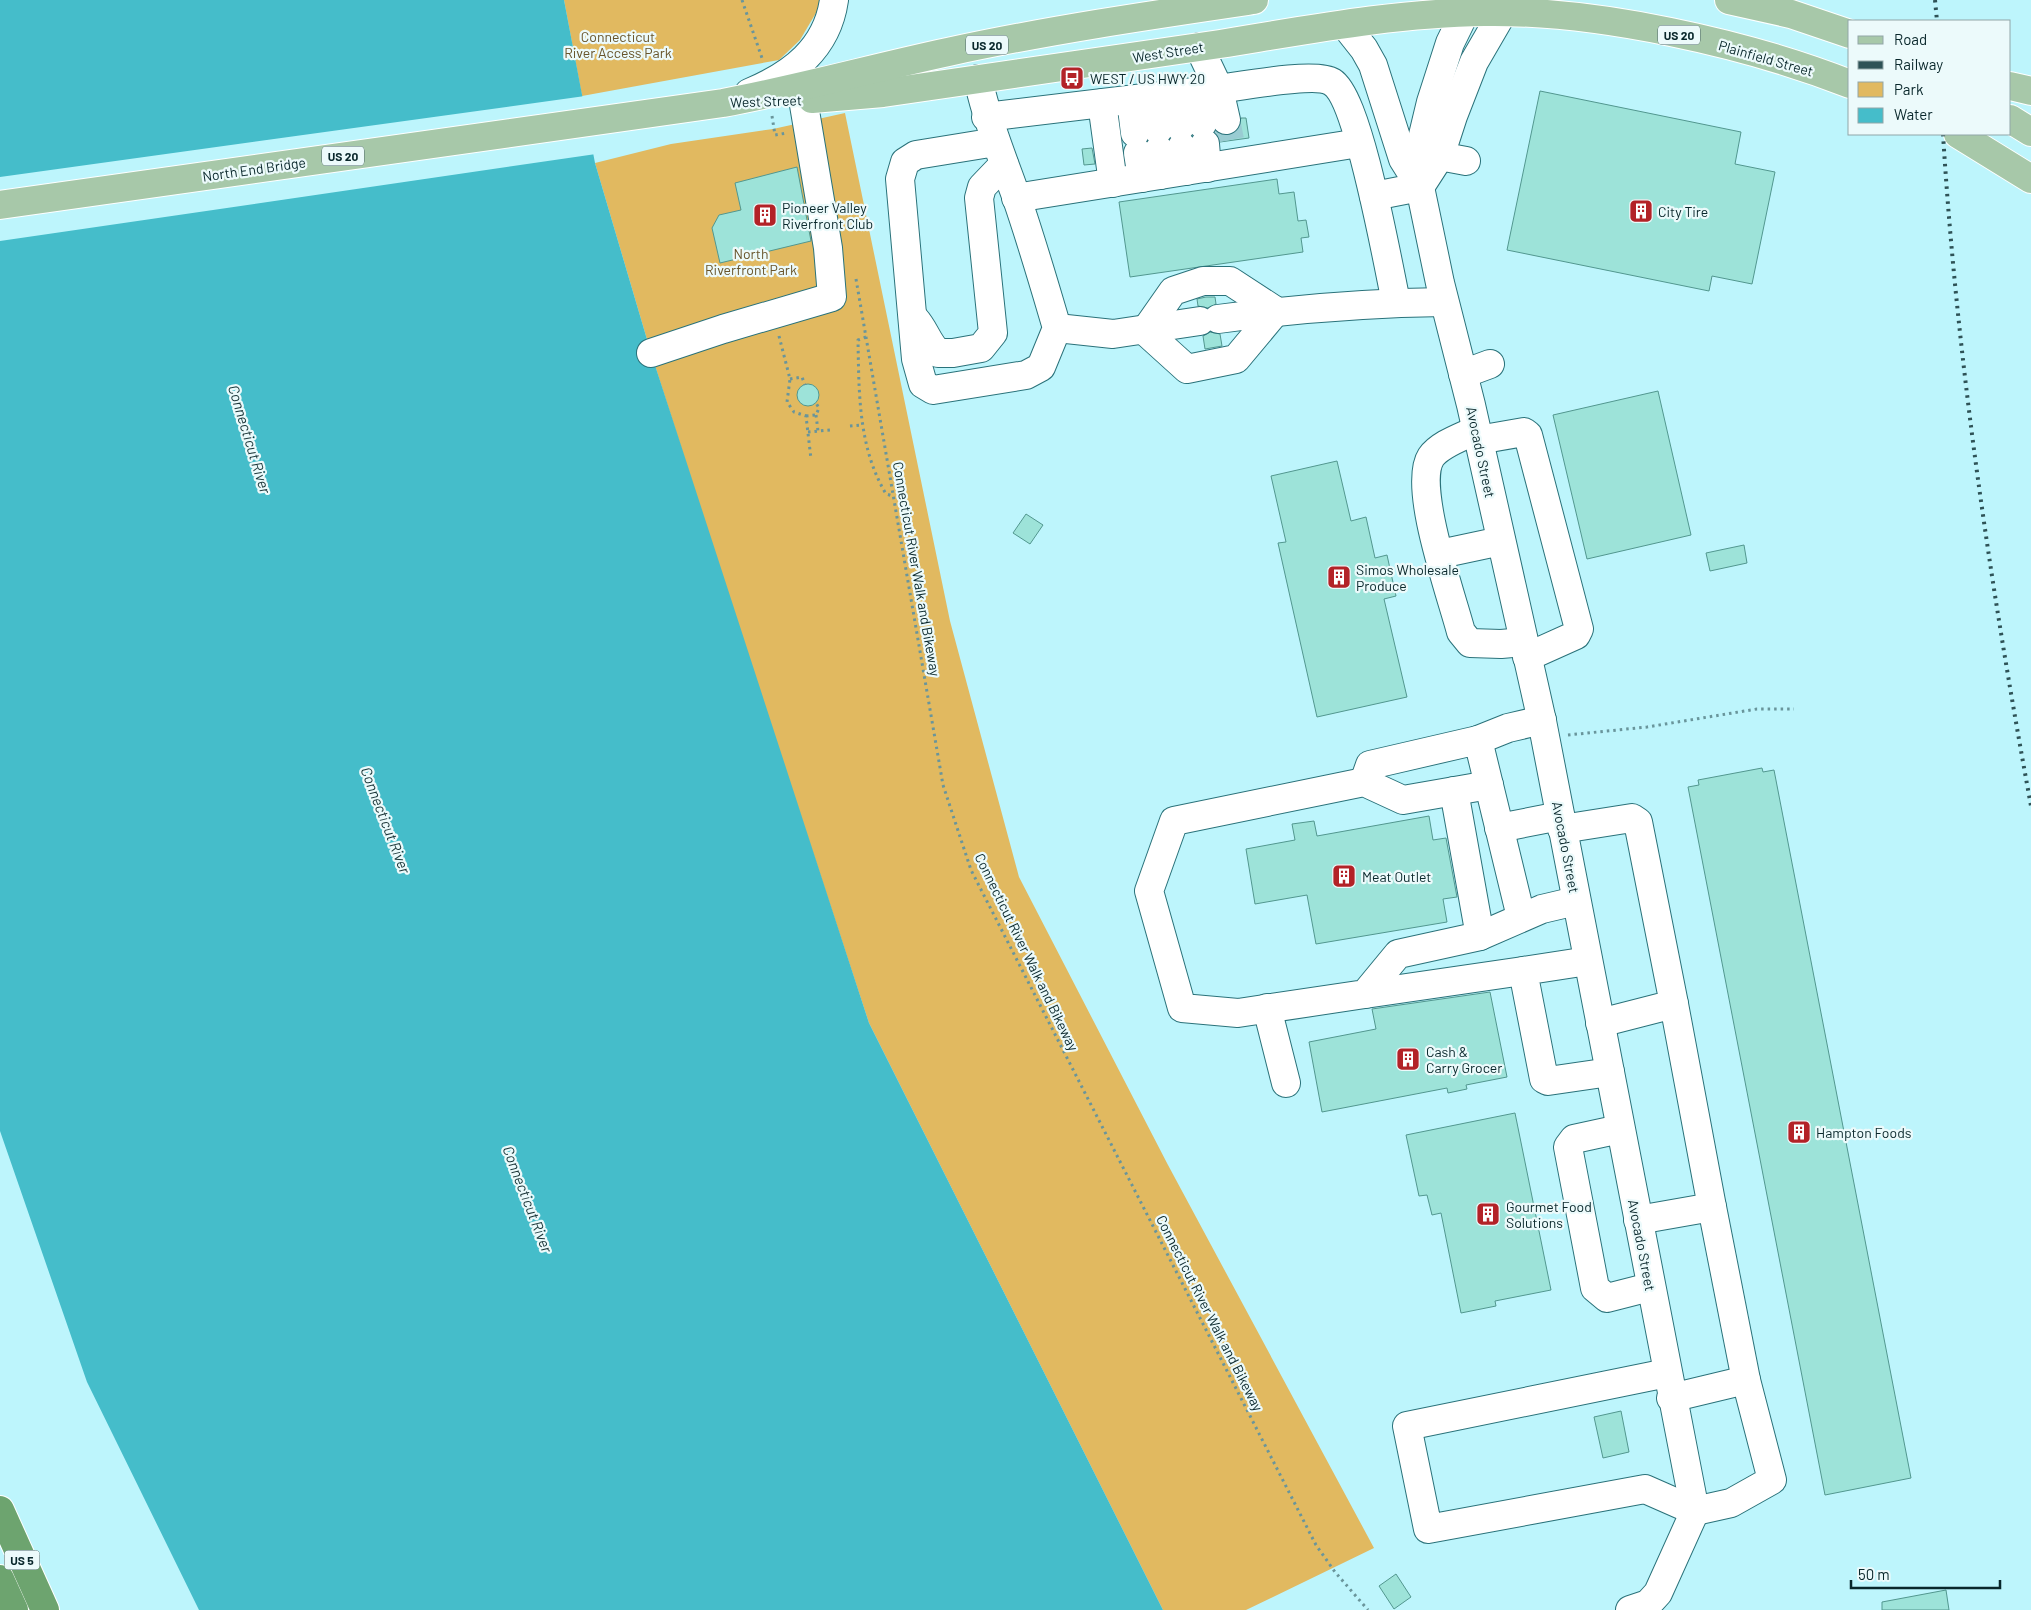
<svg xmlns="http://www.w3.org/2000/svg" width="2031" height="1610" font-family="Barlow,sans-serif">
<rect width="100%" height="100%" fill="#bdf5fc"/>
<g fill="#e1b960">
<polygon points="564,0 823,0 823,1 800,40 779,60 582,96"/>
<polygon points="845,113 950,621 1019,877 1168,1165 1374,1548 1246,1610 1163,1610 869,1023 726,588 651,353 595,163 671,144 773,129"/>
</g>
<polygon fill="#45bdca" points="0,0 564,0 595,163 651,353 869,1023 1163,1610 199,1610 87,1382 0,1131"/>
<polygon fill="#bdf5fc" points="585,96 596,154 0,241 0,177"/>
<g fill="#9de3d9" stroke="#52978f">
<polygon points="1540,91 1741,132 1735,164 1775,172 1752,284 1712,276 1709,291 1507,250"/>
<polygon points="1241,118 1246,118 1249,138 1220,142 1215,131 1222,135 1230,135 1237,131"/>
<polygon points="1092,148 1095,164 1084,165 1082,149"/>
<polygon points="797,167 811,241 720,263 712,228 719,215 741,210 735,183"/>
<polygon points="1277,179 1279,194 1294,192 1298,221 1306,220 1309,237 1301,238 1303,252 1130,277 1119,202"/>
<polygon points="1206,297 1215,297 1216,304 1208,308 1198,306 1197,299"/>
<polygon points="1210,332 1220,334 1222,346 1205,349 1203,336"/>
<circle cx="808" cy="395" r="11"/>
<polygon points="1658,391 1691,535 1587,559 1553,415"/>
<polygon points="1337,461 1351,521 1366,517 1375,558 1387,555 1396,596 1384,599 1407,697 1317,717 1278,543 1286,542 1271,476"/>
<polygon points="1026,514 1043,525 1030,544 1013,533"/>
<polygon points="1744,545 1747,563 1710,571 1706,553"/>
<polygon points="1762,768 1763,772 1774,770 1911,1478 1825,1495 1688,787 1699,785 1698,780"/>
<polygon points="1429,816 1433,840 1446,838 1457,897 1443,899 1447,922 1316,944 1307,895 1255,904 1246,849 1295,840 1292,824 1314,821 1317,836"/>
<polygon points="1490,992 1507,1077 1466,1085 1467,1089 1448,1093 1447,1088 1322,1112 1309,1042 1376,1029 1372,1009"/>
<polygon points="1515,1113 1551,1290 1495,1301 1496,1306 1461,1313 1441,1213 1432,1215 1427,1195 1419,1196 1406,1135"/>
<polygon points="1621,1411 1629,1452 1603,1458 1594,1417"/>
<polygon points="1396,1574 1411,1597 1394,1609 1379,1586"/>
<polygon points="1946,1590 1949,1610 1882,1610 1882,1602"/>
</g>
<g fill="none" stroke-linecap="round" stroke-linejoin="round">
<polyline stroke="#99ccd2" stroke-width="28" stroke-dasharray="28 14" stroke-linecap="butt" points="1226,120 1230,140"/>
<g stroke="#2a727a" stroke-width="30">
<g id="minor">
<polyline points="1471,0 1450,43 1431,102 1419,152 1420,187 1440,283 1471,405 1542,721 1695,1511"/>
<polyline points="1345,25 1364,49 1373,65 1403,159 1418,183"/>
<path d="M 1199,47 L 1219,89 C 1241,86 1316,72 1332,82 C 1359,99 1388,265 1396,302"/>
<path d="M 978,79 C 987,120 1002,157 1016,196 C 1031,239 1044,284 1057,328 L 1041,367 L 1026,375 L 933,390 L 923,384 L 916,359 L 900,179 L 905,162 L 916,155 L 996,142"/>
<polyline points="1196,92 1202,124"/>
<path d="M 749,93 C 792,75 827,49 834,0"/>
<polyline points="1178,95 1180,127"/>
<polyline points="1156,97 1158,130"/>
<polyline points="1131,100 1135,133"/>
<polyline points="1102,103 1113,183"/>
<polyline points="986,117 1219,89 1226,120"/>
<polyline points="1205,144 1207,168"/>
<polyline points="1182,147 1186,171"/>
<polyline points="1159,150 1160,175"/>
<polyline points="1138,153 1142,178"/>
<polyline points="1423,153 1466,161"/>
<polyline points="1420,187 1440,156 1453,116 1474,62 1510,0"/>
<polyline points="1374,196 1420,187"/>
<polyline points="1016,198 1359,143"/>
<path d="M 915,319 C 925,330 927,342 938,353 L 953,353 L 981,348 L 993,333 L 979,198 L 982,187 L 1004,164"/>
<path d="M 1218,319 C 1293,309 1368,303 1444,302"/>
<polyline points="1057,328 1113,334 1200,321"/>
<polyline points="1145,331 1187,369 1236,359 1276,311"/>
<polyline points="1145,331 1173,291 1203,281 1230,281 1276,311"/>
<polyline points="651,353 723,329 832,297 828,248 803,99"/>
<polyline points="1463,374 1490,364"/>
<path d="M 1476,430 C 1462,437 1440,444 1431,457 C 1412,486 1452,597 1461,632 L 1470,643 L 1501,644 L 1524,642"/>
<polyline points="1478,440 1524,432 1528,435 1579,629 1576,635 1527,657"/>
<polyline points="1440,554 1501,541"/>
<polyline points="1478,740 1508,728 1542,720"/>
<polyline points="1364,782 1370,765 1478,740 1521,917"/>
<polyline points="1489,785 1403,800 1364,782 1174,821 1149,891 1182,1008 1238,1013 1365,994 1398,954 1480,936 1542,909 1576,901"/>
<polyline points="1454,791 1480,936"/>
<polyline points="1499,828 1560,816"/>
<polyline points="1562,829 1632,818 1638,822 1674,1004 1600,1023"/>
<polyline points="1588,961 1523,971 1544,1079 1548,1081 1610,1072"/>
<polyline points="1365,994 1523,971"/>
<polyline points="1267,1008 1286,1083"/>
<polyline points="1620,1129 1574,1139 1568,1147 1595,1288 1607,1298 1650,1287"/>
<polyline points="1712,1207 1746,1380"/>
<polyline points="1638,1220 1712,1207 1674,1004"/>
<polyline points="1667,1373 1407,1426 1428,1529 1645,1489 1695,1511 1731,1503 1772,1480 1746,1380 1671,1398"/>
<polyline points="1630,1610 1648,1604 1658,1593 1695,1511"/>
</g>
</g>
<g stroke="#fff" stroke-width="30">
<g id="major">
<polyline points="1729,0 1791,14 1850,34"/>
<polyline points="2010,86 2031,91"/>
<path d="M 812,99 L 883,93 C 995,77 1107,61 1220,44 C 1307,30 1395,13 1484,12 C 1597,10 1745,43 1850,84"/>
<polyline points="2010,119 2031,132"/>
<polyline points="1958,134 2031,179"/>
<path d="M 0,205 L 723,103 C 799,89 873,68 948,52 C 1049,30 1152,15 1254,0"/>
</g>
</g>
<g stroke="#fff" stroke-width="30">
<g id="highway">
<polyline points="0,1510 45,1610"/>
<polyline points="0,1579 14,1610"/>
</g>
</g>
<g stroke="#69959b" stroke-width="3" stroke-dasharray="2.5 4" stroke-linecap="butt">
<polyline points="742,0 763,61"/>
<polyline points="772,116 775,135 787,133"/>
<polyline points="856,279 943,785 971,870 1316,1545 1335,1572 1368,1610"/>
<polyline points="779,336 790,379 787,402 794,412 806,416 811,459"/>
<path d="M 866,337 L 858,340 C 859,392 858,447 886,494 L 893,496"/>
<polyline points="790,379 802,377 805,385"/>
<polyline points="816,415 818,431"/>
<polyline points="806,416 816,415 819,408 816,403"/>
<polyline points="850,426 862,425"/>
<polyline points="808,432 830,430"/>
<polyline points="1568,735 1647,727 1757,709 1794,709"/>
</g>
<use href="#minor" stroke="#fff" stroke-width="28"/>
<use href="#major" stroke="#a7c8a9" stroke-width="28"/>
<use href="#highway" stroke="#6da46f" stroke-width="28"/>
<g stroke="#2e5256" stroke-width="4" stroke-dasharray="2.5 5" stroke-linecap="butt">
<polyline points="1935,0 1937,21"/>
<path d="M 1943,134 C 1957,360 1990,583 2031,806"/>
</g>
</g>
<defs>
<g id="bus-square" transform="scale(1.25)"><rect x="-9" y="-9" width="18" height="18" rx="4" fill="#b32227" stroke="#ecfafb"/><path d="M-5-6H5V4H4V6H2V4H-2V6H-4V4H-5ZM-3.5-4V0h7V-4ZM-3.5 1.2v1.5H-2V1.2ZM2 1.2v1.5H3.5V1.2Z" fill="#fff"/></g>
<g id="building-square" transform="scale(1.25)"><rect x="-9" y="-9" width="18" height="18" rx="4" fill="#b32227" stroke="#ecfafb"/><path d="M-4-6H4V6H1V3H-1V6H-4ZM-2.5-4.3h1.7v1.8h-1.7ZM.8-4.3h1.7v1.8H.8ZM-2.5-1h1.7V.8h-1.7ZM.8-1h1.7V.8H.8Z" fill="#fff"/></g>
</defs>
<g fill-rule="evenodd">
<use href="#bus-square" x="1072" y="78"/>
<use href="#building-square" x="1641" y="211"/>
<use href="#building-square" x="765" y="215"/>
<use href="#building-square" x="1339" y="577"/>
<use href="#building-square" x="1344" y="876"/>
<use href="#building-square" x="1408" y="1059"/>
<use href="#building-square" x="1799" y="1132"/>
<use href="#building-square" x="1488" y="1214"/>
</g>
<g text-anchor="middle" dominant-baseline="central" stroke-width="4.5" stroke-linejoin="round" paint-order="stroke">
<g fill="#ecfafb" stroke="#4d6669" stroke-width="1">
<rect x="1658" y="25.5" width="42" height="19" rx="4"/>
<rect x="966" y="35.5" width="42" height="19" rx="4"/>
<rect x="322" y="146.5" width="42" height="19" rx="4"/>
<rect x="4.5" y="1550.5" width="35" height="19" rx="4"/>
</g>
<g font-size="12" font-weight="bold" fill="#09272b">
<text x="1679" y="35">US 20</text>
<text x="987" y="45">US 20</text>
<text x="343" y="156">US 20</text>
<text x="22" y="1560">US 5</text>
</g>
<g font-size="14" fill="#68542a" stroke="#ecfafb">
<text x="618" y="36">Connecticut<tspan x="618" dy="16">River Access Park</tspan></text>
<text x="751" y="253">North<tspan x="751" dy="16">Riverfront Park</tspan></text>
</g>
<g font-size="14" fill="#09272b" stroke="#ecfafb">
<text transform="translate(1168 52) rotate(-9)">West Street</text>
<text transform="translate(1766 58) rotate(16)">Plainfield Street</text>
<text transform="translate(766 101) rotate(-2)">West Street</text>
<text transform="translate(254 169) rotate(-8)">North End Bridge</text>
<text transform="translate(1481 452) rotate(78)">Avocado Street</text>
<text transform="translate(917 569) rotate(80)">Connecticut River Walk and Bikeway</text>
<text transform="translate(1566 847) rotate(79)">Avocado Street</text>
<text transform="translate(1027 952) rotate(64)">Connecticut River Walk and Bikeway</text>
<text transform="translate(1642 1245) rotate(79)">Avocado Street</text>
<text transform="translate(1210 1313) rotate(63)">Connecticut River Walk and Bikeway</text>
</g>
<g font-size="14" fill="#09272b" stroke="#ecfafb" text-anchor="start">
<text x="1090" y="78">WEST / US HWY 20</text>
<text x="782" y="207">Pioneer Valley<tspan x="782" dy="16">Riverfront Club</tspan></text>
<text x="1658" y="211">City Tire</text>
<text x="1356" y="569">Simos Wholesale<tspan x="1356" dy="16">Produce</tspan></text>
<text x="1362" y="876">Meat Outlet</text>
<text x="1426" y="1051">Cash &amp;<tspan x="1426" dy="16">Carry Grocer</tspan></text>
<text x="1816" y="1132">Hampton Foods</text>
<text x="1506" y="1206">Gourmet Food<tspan x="1506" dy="16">Solutions</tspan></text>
</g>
<g font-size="15" font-style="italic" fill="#1b3639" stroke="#ecfafb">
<text transform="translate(250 439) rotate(73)">Connecticut River</text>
<text transform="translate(386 820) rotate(69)">Connecticut River</text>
<text transform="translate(528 1199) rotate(69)">Connecticut River</text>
</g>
</g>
<rect x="1848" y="20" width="162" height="115" fill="#ecfafb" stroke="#91a6a8"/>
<rect x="1858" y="36" width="25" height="8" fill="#a7c8a9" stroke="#91a6a8"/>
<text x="1894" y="45" font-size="15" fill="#09272b">Road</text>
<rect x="1858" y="61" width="25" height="8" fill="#2e5256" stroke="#91a6a8"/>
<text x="1894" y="70" font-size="15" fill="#09272b">Railway</text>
<rect x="1858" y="82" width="25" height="15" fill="#e1b960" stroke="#91a6a8"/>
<text x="1894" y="95" font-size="15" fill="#09272b">Park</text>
<rect x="1858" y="108" width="25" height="15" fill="#45bdca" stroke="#91a6a8"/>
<text x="1894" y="120" font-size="15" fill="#09272b">Water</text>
<path d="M1851 1580v8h149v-8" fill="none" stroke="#09272b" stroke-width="2.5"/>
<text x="1858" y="1580" font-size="15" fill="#09272b" stroke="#ecfafb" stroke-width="4" paint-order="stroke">50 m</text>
</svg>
